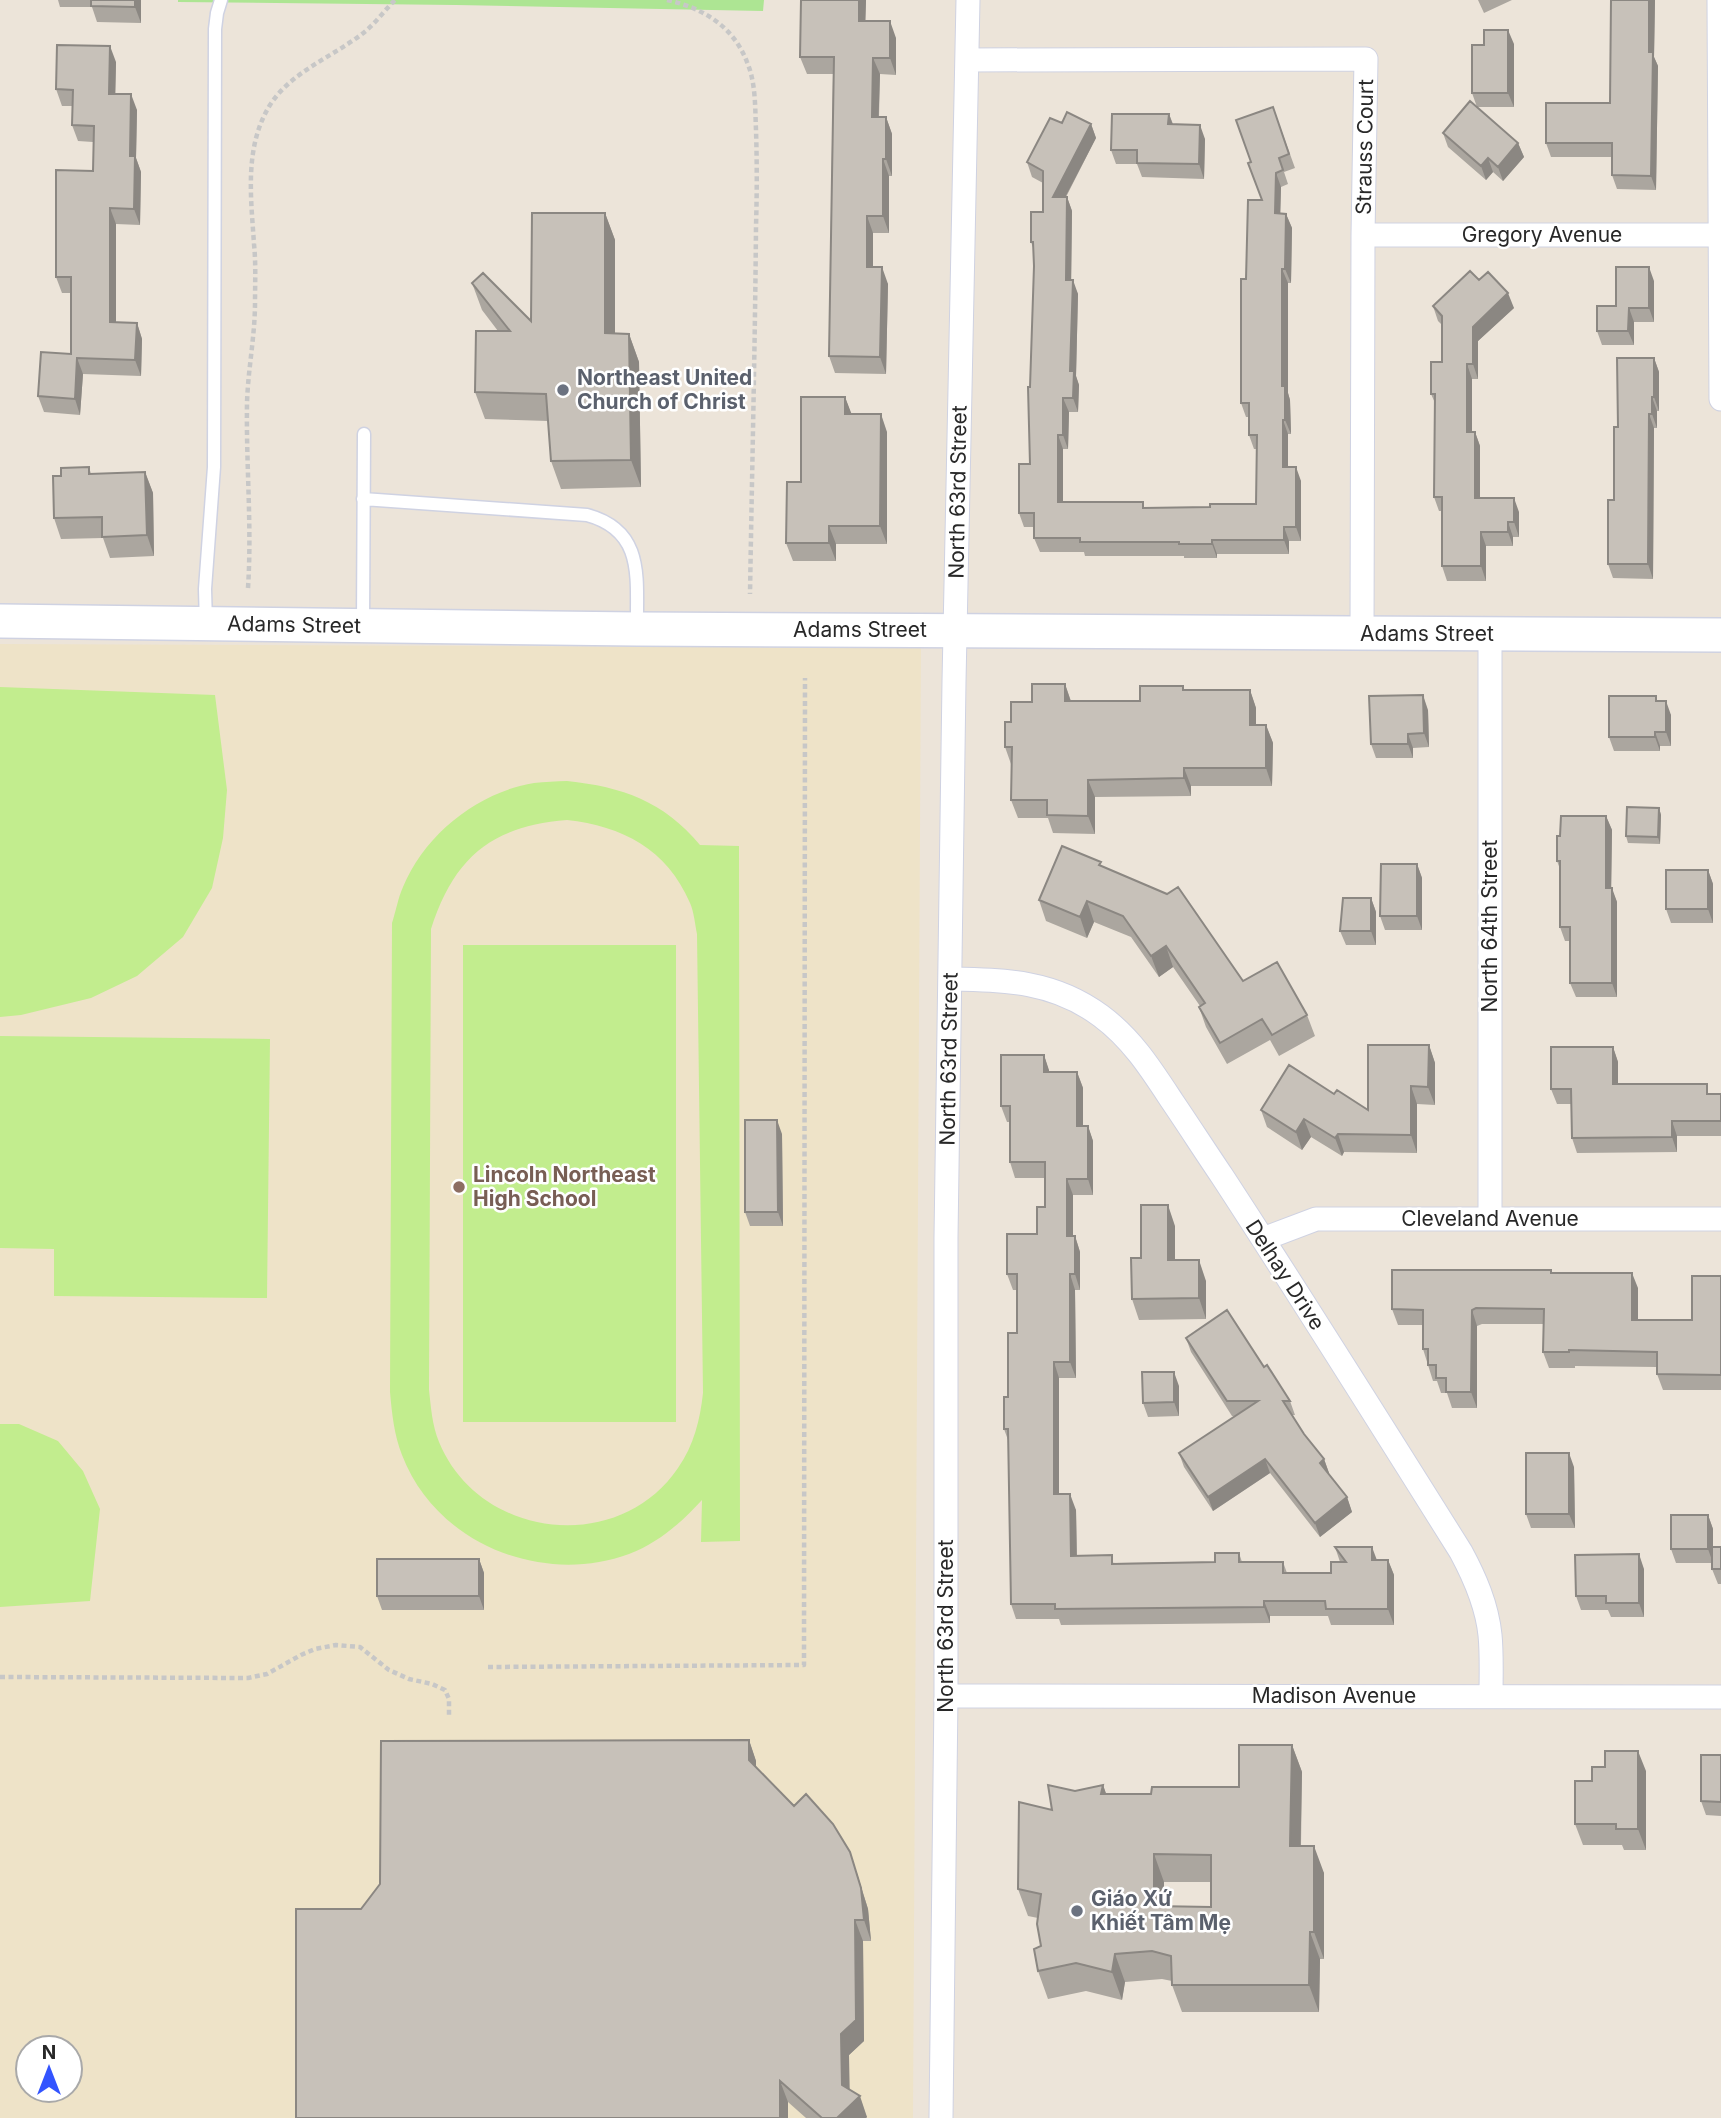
<svg xmlns="http://www.w3.org/2000/svg" width="1721" height="2118" font-family="Inter,sans-serif">
  <rect width="100%" height="100%" fill="#ece4d9"/>
  <path fill="#eee3c8" fill-rule="evenodd" d="M0 644 921 648 913 2118H0ZM28 2048H70V2090H28Z"/>
  <path fill="#ade593" d="M178 0H764L763 11 456 5 178 2Z"/>
  <path fill="#c2ed8e" fill-rule="evenodd" d="M0 687 215 695 227 790 223 838 212 888 183 937 137 976 91 998 21 1015 0 1017Z
    M567 781C623 787 663 801 700 845L739 846 740 1541 701 1542 702 1500C681 1523 658 1543 629 1554 542 1586 436 1544 402 1455 394 1434 392 1414 390 1392L392 923C396 911 398 898 403 887 425 834 478 792 534 783 545 782 556 781 567 781ZM567 820C622 826 667 849 690 903 694 912 695 924 697 934L703 1393C700 1420 694 1445 678 1468 618 1556 479 1539 439 1442 432 1425 431 1407 429 1390L431 929C454 857 492 826 567 820Z
    M463 945H676V1422H463Z
    M0 1036 270 1039 267 1298 54 1296V1249L0 1248Z
    M0 1424H19L58 1441 83 1471 100 1509 90 1601 0 1607Z"/>
  <g fill="none" stroke-linecap="round" stroke-linejoin="round">
    <defs>
      <path id="service" d="M363 499 587 515C646 531 636 580 637 629
        M206 624 205 589 214 467 215 29 217 13 221 0
        M363 626 364 434"/>
      <path id="minor" d="M1719 0 1721 399
        M967 60 1366 59 1363 235 1362 634
        M1363 235H1720
        M1490 634V1218
        M950 979C1006 980 1054 981 1101 1016 1132 1039 1151 1069 1172 1101 1189 1126 1205 1151 1222 1176 1303 1300 1382 1426 1461 1552 1475 1578 1487 1605 1490 1635 1492 1655 1491 1676 1491 1696
        M1263 1239 1316 1219H1721
        M946 1696 1721 1697
        M941 2118 946 1696V1238L954 682 968 0"/>
      <path id="secondary" d="M0 621 637 629 1721 635"/>
    </defs>
    <use href="#service" stroke="#cfd2e2" stroke-width="15"/>
    <use href="#minor" stroke="#cfd2e2" stroke-width="25"/>
    <use href="#secondary" stroke="#cfd2e2" stroke-width="36"/>
    <path stroke="#c7c7c7" stroke-width="4.5" stroke-dasharray="5 3.5" stroke-linecap="butt" d="M667 0C703 8 733 26 747 62 756 83 755 108 756 130 757 162 757 194 756 226 755 349 752 471 750 594
      M248 588C252 526 246 465 247 403 248 369 255 336 255 303 255 283 256 264 254 244 251 197 244 147 270 105 291 72 332 57 362 34 374 25 384 11 395 0
      M488 1667 804 1665 805 678
      M0 1677 248 1678 267 1674 301 1655 315 1649 336 1645 360 1647 389 1670 409 1679 432 1684 445 1690 449 1699V1716"/>
    <use href="#service" stroke="#fff" stroke-width="12"/>
    <use href="#minor" stroke="#fff" stroke-width="23"/>
    <use href="#secondary" stroke="#fff" stroke-width="33"/>
  </g>
  <path fill="#aba69f" fill-rule="evenodd" d="M58 0H141V23L97 22 92 7H60Z
    M801 0H866L865 21 896 38V75L880 74 879 117H886L892 134V176H889V233H873V267L888 284 886 374 835 373 829 356 833 74H807L800 57Z
    M1478 0H1512L1484 13Z
    M1655 0 1654 57 1658 66 1656 190 1617 189 1612 175V157H1551L1546 143 1610 103Z
    M1514 44V107H1477L1472 93Z
    M116 62 115 94 137 110 136 158 141 172 140 225 116 224V323H137L142 339 141 376 83 374 80 415 44 412 38 396 71 354V293H62L56 277 93 171V142L78 141 72 125V106H62L56 89Z
    M1273 107 1295 168 1284 172 1288 184 1281 187 1280 213 1286 214 1292 228 1291 283H1288V393L1290 400 1291 434H1288V467L1301 481V541H1289V554H1217V558H1184V556H1085L1084 552H1040L1034 538V527H1024L1019 513 1030 464V387L1034 266V250L1031 242 1043 212V183L1032 177 1027 162 1062 123 1091 124 1096 138 1066 197H1067L1072 211 1071 280 1078 294 1076 376 1079 385 1078 412H1069L1068 449H1063V502L1145 508 1210 507 1256 504 1257 449H1254L1249 435V417H1246L1241 403 1246 279 1262 200 1251 162Z
    M1169 114 1173 124 1205 139 1204 179 1142 177 1137 164H1116L1111 150Z
    M1443 133 1518 143 1524 157 1503 181 1493 172 1486 180 1448 147Z
    M605 213 615 240V333L629 334 639 362 641 487 561 489 551 461 548 421 485 419 475 392 498 331 482 310 472 283 531 321Z
    M1479 280 1514 308 1478 341V379H1472V432H1475L1480 446V498L1519 512V537H1513V546H1486V581H1447L1442 566V511H1439L1434 497 1435 403 1431 394 1442 362V325L1438 321 1433 306Z
    M1654 281V322H1634V345H1602L1597 331 1616 306Z
    M1654 358 1659 372V411H1657V428H1654L1653 579 1613 578 1608 564 1614 500 1618 427Z
    M845 397 851 414 887 432V544H836V561H793L786 543 801 482Z
    M89 467 91 474 145 472 153 493 154 556 110 558 103 538 61 539 54 518 61 476Z
    M1065 684 1071 701H1140L1185 690H1250L1256 708V725H1266L1273 743 1272 786H1191V796L1095 797V834L1053 833 1048 818H1018L1011 800V764L1005 747 1011 722 1032 702Z
    M1658 701 1671 715V746H1660V751H1614L1609 737Z
    M1428 710 1429 747 1413 748V758H1376L1371 744Z
    M1659 808 1661 815 1660 844 1628 843 1626 836Z
    M1606 816 1612 830 1611 888 1617 902V997H1576L1570 983V941H1565L1560 927V869L1557 861 1560 836Z
    M1417 864 1422 878V930H1385L1380 916Z
    M1102 867 1243 981 1307 1015 1315 1036 1279 1056 1270 1040 1227 1064 1206 1027 1199 1007 1200 1006 1173 967 1159 977 1131 937 1094 922 1087 938 1046 921 1039 900Z
    M1708 870 1713 884V923H1671L1666 909Z
    M1371 898 1376 912V945H1346L1340 931Z
    M1429 1045 1435 1063V1105L1417 1104V1153L1344 1152 1342 1156 1311 1137 1302 1150 1267 1127 1261 1110 1334 1094 1368 1110Z
    M1613 1047 1618 1062V1084L1711 1094H1721V1136H1677V1152L1577 1153 1572 1138 1571 1104H1557L1551 1089Z
    M1044 1055 1049 1072H1077L1083 1088V1126H1088L1093 1141V1195H1073V1236H1075L1080 1252V1290H1075L1076 1378H1059V1494L1076 1510 1077 1556 1115 1563 1215 1562 1239 1553 1242 1562H1283L1287 1573H1331L1340 1562 1335 1547 1377 1560H1388L1394 1575V1625H1331L1328 1616H1270V1623L1061 1625 1059 1619H1016L1011 1604 1008 1440 1004 1429 1017 1333V1290H1013L1007 1274 1037 1234 1045 1207V1178H1015L1010 1162V1122H1007L1001 1106Z
    M782 1134 783 1226H750L745 1212Z
    M1175 1226V1260L1206 1281V1319L1139 1320 1132 1299 1141 1258Z
    M1551 1270 1552 1273 1638 1288V1320H1692L1721 1276V1390H1663L1657 1374V1367L1575 1366V1368H1549L1543 1352V1324H1482L1477 1326V1408H1452L1447 1393H1441L1437 1381H1433L1423 1349V1325H1398L1392 1309Z
    M1186 1338 1264 1367 1290 1401 1295 1415H1292L1304 1434 1324 1459 1329 1473 1328 1474 1347 1497 1352 1512 1320 1537 1270 1473 1213 1511 1184 1467 1179 1453 1236 1416H1232L1191 1352Z
    M1179 1386V1416L1148 1417 1143 1403Z
    M1574 1467 1575 1528H1531L1526 1514Z
    M1708 1515 1713 1529V1547H1721V1584H1718L1712 1569V1563H1676L1671 1549Z
    M479 1559 484 1573V1610H382L377 1596Z
    M1644 1569V1617H1611L1608 1610H1581L1576 1596Z
    M749 1740 756 1761V1768L857 1873 868 1909 871 1941H863L864 2041 849 2055V2089L867 2117 866 2118H806L788 2102 361 1909Z
    M1292 1745 1302 1772 1301 1846 1324 1873V1959H1320L1319 2012H1182L1172 1985V1981L1162 1979 1125 1982 1122 2000 1086 1991 1048 1999 1038 1971 1041 1946 1038 1918 1028 1916 1018 1889 1052 1810 1075 1791 1103 1785 1106 1794H1151L1239 1787ZM1164 1882H1211V1907H1164Z
    M1721 1755V1816L1706 1815 1701 1801Z
    M1646 1771V1850H1624L1622 1845H1583L1575 1824 1592 1781Z"/>
  <path fill="#8b8782" d="M135 0H141V23L135 7Z
    M859 0H866L865 38 859 21Z
    M1649 0H1655L1654 57 1658 66 1656 190 1651 176Z
    M890 21 896 38V75L890 58Z
    M1508 30 1514 44V107L1508 93Z
    M110 46 116 62 115 110 109 94Z
    M873 58 880 74 878 134 872 117Z
    M131 94 137 110 136 158 141 172 140 225 134 209 130 156Z
    M1169 114 1174 128 1168 124Z
    M886 117 892 134V176L886 159Z
    M1091 124 1096 138 1058 211 1053 197Z
    M1200 125 1205 139 1204 179 1199 164Z
    M1518 143 1524 157 1503 181 1498 167Z
    M1488 158 1493 172 1486 180 1481 166Z
    M883 159 889 176V233L883 216Z
    M1276 173 1281 187 1280 227 1275 213Z
    M1067 197 1072 211 1071 294 1066 280Z
    M110 208 116 224V339L110 322Z
    M605 213 615 240V360L605 333Z
    M1286 214 1292 228 1291 283 1285 269Z
    M867 216 873 233V284L867 267Z
    M882 267 888 284 886 374 880 357Z
    M1649 267 1654 281V322L1649 308Z
    M1282 269 1288 283V393L1290 400 1291 434 1285 420 1282 386Z
    M1073 280 1078 294 1076 376 1079 385 1078 412 1073 398 1070 371Z
    M1508 293 1514 308 1478 341V379L1473 364V327Z
    M1629 308 1634 322V345L1628 331Z
    M137 323 142 339 141 376 135 360Z
    M629 334 639 362 641 487 631 460Z
    M77 358 83 374 80 415 75 399Z
    M1654 358 1659 372V411L1654 397Z
    M1467 364 1472 379V446L1467 432Z
    M845 397 852 415 845 414Z
    M1652 397 1657 411V428L1652 414Z
    M1063 398 1069 412 1068 449 1063 435Z
    M881 414 887 432V544L880 526Z
    M1649 414 1654 428 1653 579 1648 564Z
    M1283 420 1288 434V481L1283 467Z
    M1475 432 1480 446V512L1475 498Z
    M1058 435 1063 449V516L1058 502Z
    M1296 467 1301 481V541L1296 527Z
    M145 472 153 493 154 556 147 535Z
    M1514 498 1519 512V537L1514 522Z
    M1508 522 1513 537V546L1508 532Z
    M829 526 836 544V561L829 543Z
    M1284 527 1289 541V554L1284 540Z
    M1481 532 1486 546V581L1481 566Z
    M1212 540 1217 554V558L1212 544Z
    M1065 684 1071 702 1065 701Z
    M1250 690 1256 708V743L1250 725Z
    M1423 695 1428 710 1429 747 1424 733Z
    M1666 701 1671 715V746L1666 732Z
    M1266 725 1273 743 1272 786 1266 768Z
    M1655 732 1660 746V751L1655 737Z
    M1408 734 1413 748V758L1408 744Z
    M1184 768 1191 786V796L1184 778Z
    M1088 780 1095 797V834L1088 816Z
    M1659 808 1661 815 1660 844 1658 837Z
    M1606 816 1612 830 1611 902 1606 888Z
    M1417 864 1422 878V930L1417 916Z
    M1708 870 1713 884V923L1708 909Z
    M1612 888 1617 902V997L1612 983Z
    M1371 898 1376 912V945L1371 931Z
    M1087 901 1094 922 1087 938 1080 917Z
    M1166 946 1173 967 1159 977 1151 956Z
    M1429 1045 1435 1063V1105L1428 1087Z
    M1613 1047 1618 1062V1099L1613 1084Z
    M1044 1055 1049 1070V1088L1044 1072Z
    M1077 1072 1083 1088V1141L1077 1126Z
    M1411 1086 1417 1104V1153L1411 1135Z
    M1304 1119 1311 1137 1302 1150 1296 1132Z
    M777 1120 782 1134 783 1226 778 1212Z
    M1672 1121 1677 1136V1152L1672 1137Z
    M1088 1126 1093 1141V1195L1088 1179Z
    M1338 1134 1344 1152 1342 1156 1335 1138Z
    M1067 1179 1073 1195V1252L1067 1236Z
    M1168 1205 1175 1226V1281L1168 1260Z
    M1075 1236 1080 1252V1290L1075 1274Z
    M1199 1260 1206 1281V1319L1199 1298Z
    M1632 1273 1638 1288V1335L1632 1320Z
    M1070 1274 1075 1290 1076 1378 1070 1362Z
    M1472 1310 1477 1326V1408L1471 1392Z
    M1054 1362 1059 1378V1510L1054 1494Z
    M1174 1372 1179 1386V1416L1174 1402Z
    M1569 1453 1574 1467 1575 1528 1569 1514Z
    M1265 1459 1270 1473 1213 1511 1208 1497Z
    M1324 1459 1329 1473 1325 1477 1320 1463Z
    M1070 1494 1076 1510 1077 1571 1071 1556Z
    M1347 1497 1352 1512 1320 1537 1315 1523Z
    M1708 1515 1713 1529V1563L1708 1549Z
    M1372 1547 1378 1563 1372 1560Z
    M1639 1554 1644 1569V1617L1639 1603Z
    M479 1559 484 1573V1610L479 1596Z
    M1388 1560 1394 1575V1625L1388 1609Z
    M1264 1601 1270 1616V1623L1264 1607Z
    M749 1740 756 1761V1781L749 1760Z
    M1292 1745 1302 1772 1300 1873 1290 1846Z
    M1638 1751 1646 1771V1850L1638 1829Z
    M1103 1785 1113 1813 1101 1794Z
    M1314 1846 1324 1873V1959L1314 1932Z
    M850 1852 868 1909 871 1941 864 1920Z
    M1154 1854 1164 1882V1934L1154 1906Z
    M855 1920 863 1941 864 2041 849 2055 850 2105 860 2096 867 2117 866 2118H837L842 2085 841 2034Z
    M1310 1932 1320 1959 1319 2012 1309 1985Z
    M1115 1954 1125 1982 1122 2000 1112 1972Z
    M780 2081 788 2102V2118H780Z"/>
  <path fill="#c7c1b9" stroke="#8b8782" stroke-width="2" fill-rule="evenodd" d="M91 0H135V7L91 6Z
    M801 0H859V21H890V58H873L872 117H886V159H883V216H867V267H882L880 357 829 356 834 57H800Z
    M1611 0H1649V52H1653L1651 176 1612 175V143H1546V103H1610Z
    M1484 30H1508V93H1472V45H1484Z
    M57 45 110 46 109 94H131L130 156H135L134 209 110 208V322L137 323 135 360 77 358 75 399 38 396 41 352 71 354V277H56V170L93 171 94 126 72 125 73 90 56 89Z
    M1470 101 1518 143 1498 167 1488 158 1481 166 1443 133Z
    M1273 107 1289 154 1279 158 1283 170 1276 173 1275 213 1286 214 1285 269H1282V386H1285V420H1283V467H1296V527H1284V540H1212V544H1179V542H1080V538H1034V513H1019V464H1030L1028 387H1030L1034 266 1033 242H1031V212H1043V171L1027 162 1050 118 1062 123 1067 112 1091 124 1053 197H1067L1066 280H1073L1070 371H1074L1073 398H1063V435H1058V502H1143V508L1210 507V504H1256L1257 435H1249V403H1241V279H1246L1248 200H1262L1248 163 1251 162 1236 120Z
    M1112 114H1169L1168 124 1200 125 1199 164 1137 163V150H1111Z
    M532 213H605V333L629 334 631 460 551 461 546 394 475 392 476 331H510L472 283 483 273 531 321Z
    M1616 267H1649V308H1629L1628 331H1597V306H1616Z
    M1470 271 1479 280 1488 272 1508 293 1473 327V364H1467V432H1475V498H1514V522H1508V532H1481V566H1442V497H1434L1435 394H1431V362H1442V316L1433 306Z
    M1617 358H1654V397H1652V414H1649L1648 564H1608V500H1614V427H1618Z
    M801 397H845V414H881L880 526H829V543H786L787 482H801Z
    M89 467V474L145 472 147 535 102 537V517L54 518 53 476H61V468Z
    M1032 684H1065V701H1140V686H1183V690H1250V725H1266V768H1184V778L1088 780V816L1047 815V800H1011L1012 747H1005V722H1011V702H1032Z
    M1423 695 1424 733 1408 734V744H1371L1369 696Z
    M1609 696H1656V701H1666V732H1655V737H1609Z
    M1627 807 1659 808 1658 837 1626 836Z
    M1561 816H1606V888H1612V983H1570V927H1560V861H1557V836H1560Z
    M1062 846 1101 862 1099 865 1167 894 1178 887 1243 981 1277 962 1307 1015 1272 1035 1262 1019 1220 1043 1199 1007 1205 1003 1166 946 1151 956 1123 916 1087 901 1080 917 1039 900Z
    M1381 864H1417V916H1380Z
    M1666 870H1708V909H1666Z
    M1343 898H1371V931H1340Z
    M1368 1045H1429L1428 1087 1411 1086V1135L1338 1134 1335 1138 1304 1119 1296 1132 1261 1110 1289 1065 1334 1094 1337 1090 1368 1110Z
    M1551 1047H1613V1084H1707V1094H1721V1121H1672V1137L1572 1138 1571 1089H1551Z
    M1001 1055H1044V1072H1077V1126H1088V1179H1067V1236H1075V1274H1070V1362H1054V1494H1070L1071 1556 1112 1555V1564L1215 1562V1553H1239V1562H1283V1573H1331V1562H1346L1335 1547H1372V1560H1388V1609H1326L1325 1601H1264V1607L1055 1609V1604H1011L1008 1429H1004V1397H1008V1333H1017V1274H1007V1234H1037V1207H1045V1162H1010V1106H1001Z
    M745 1120H777L778 1212H745Z
    M1141 1205H1168V1260H1199V1298L1132 1299 1131 1258H1141Z
    M1392 1270H1551V1273H1632V1320H1692V1276H1721V1375L1657 1374V1352L1569 1350V1352H1543L1544 1309 1476 1308 1472 1310 1471 1392H1446V1378H1436V1365H1428V1349H1423V1310L1392 1309Z
    M1227 1310 1264 1367 1267 1365 1290 1401H1283L1304 1434 1324 1459 1320 1463 1347 1497 1315 1523 1265 1459 1208 1497 1179 1453 1258 1401H1227L1186 1338Z
    M1142 1372H1174V1402L1143 1403Z
    M1526 1453H1569V1514H1526Z
    M1671 1515H1708V1549H1671Z
    M1712 1547H1721V1569H1712Z
    M1639 1554V1603H1606V1596H1576L1575 1555Z
    M377 1559H479V1596H377Z
    M749 1740V1760L794 1806 806 1794 833 1824 850 1852 861 1888 864 1920H855L856 2020 841 2034 842 2085 860 2096 837 2118H822L780 2081V2118H296V1909H361L380 1884 381 1741Z
    M1239 1745H1292L1290 1846H1314V1932H1310L1309 1985H1172L1171 1956 1152 1951 1115 1954 1112 1972 1076 1963 1038 1971 1034 1949 1041 1946 1037 1924 1041 1894 1018 1889 1019 1802 1052 1810 1048 1785 1075 1791 1103 1785 1101 1794H1151L1152 1787H1239ZM1154 1854 1211 1855V1907L1154 1906Z
    M1605 1751H1638V1829H1616V1824H1575V1781H1592V1767H1605Z
    M1701 1755H1721V1802L1701 1801Z"/>
  <g fill="#6b7280" stroke="#fff" stroke-width="2.5">
    <circle cx="563" cy="390" r="7"/>
    <circle cx="1077" cy="1911" r="7"/>
  </g>
  <circle fill="#8d6e63" stroke="#fff" stroke-width="2.5" cx="459" cy="1187" r="7"/>
  <g text-anchor="middle" stroke-width="5" stroke-linejoin="round" paint-order="stroke">
    <g font-size="21" fill="#282828" stroke="#fff">
      <text transform="translate(1365 147) rotate(-89)" y="7">Strauss Court</text>
      <text x="1542" y="242">Gregory Avenue</text>
      <text transform="translate(958 492) rotate(-89)" y="7">North 63rd Street</text>
      <text transform="translate(294 625) rotate(1)" y="7">Adams Street</text>
      <text x="860" y="637">Adams Street</text>
      <text x="1427" y="641">Adams Street</text>
      <text transform="translate(1490 926) rotate(-90)" y="7">North 64th Street</text>
      <text transform="translate(949 1059) rotate(-89)" y="7">North 63rd Street</text>
      <text x="1490" y="1226">Cleveland Avenue</text>
      <text transform="translate(1285 1275) rotate(57)" y="7">Delhay Drive</text>
      <text transform="translate(946 1626) rotate(-90)" y="7">North 63rd Street</text>
      <text x="1334" y="1703">Madison Avenue</text>
    </g>
    <g font-size="21" font-weight="bold" fill="#5b616d" stroke="#fff" text-anchor="start">
      <text x="577" y="385">Northeast United<tspan x="577" dy="24">Church of Christ</tspan></text>
      <text x="1091" y="1906">Giáo Xứ<tspan x="1091" dy="24">Khiết Tâm Mẹ</tspan></text>
    </g>
    <g font-size="21" font-weight="bold" fill="#785e54" stroke="#fff" text-anchor="start">
      <text x="473" y="1182">Lincoln Northeast<tspan x="473" dy="24">High School</tspan></text>
    </g>
  </g>
  <g transform="translate(49 2069)"><circle r="33" fill="#ffffff" stroke="#a9a9a9" stroke-width="2"/>
  <path d="M0-5L12 26L0 18L-12 26Z" fill="#3354ff"/>
  <text y="-10" font-size="19" font-weight="bold" text-anchor="middle" fill="#282828">N</text>
  </g>
</svg>
